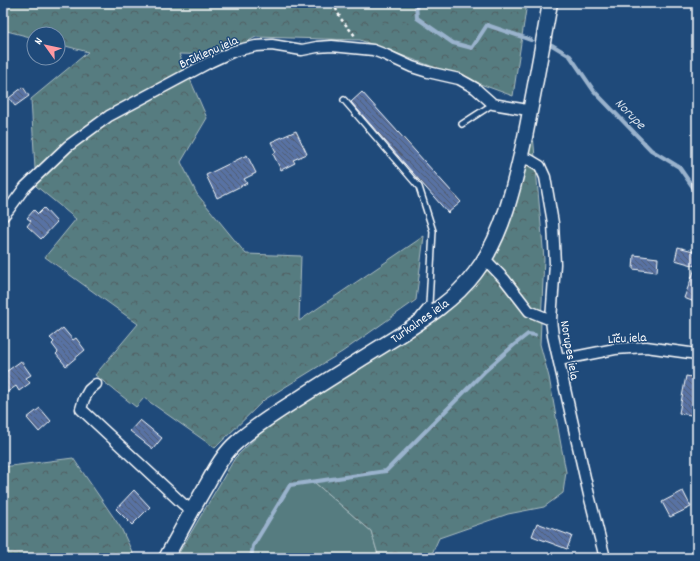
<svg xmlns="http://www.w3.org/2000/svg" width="700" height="561" font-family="Dekko,sans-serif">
  <defs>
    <pattern id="forest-crowns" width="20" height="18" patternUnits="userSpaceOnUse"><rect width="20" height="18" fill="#577b80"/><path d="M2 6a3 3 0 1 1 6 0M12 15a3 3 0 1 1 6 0" fill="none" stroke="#516163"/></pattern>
    <pattern id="building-back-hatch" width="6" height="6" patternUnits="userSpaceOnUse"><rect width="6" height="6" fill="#5872a3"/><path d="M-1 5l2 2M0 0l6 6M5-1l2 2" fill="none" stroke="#515d73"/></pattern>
  </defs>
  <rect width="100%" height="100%" fill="#1f4a7a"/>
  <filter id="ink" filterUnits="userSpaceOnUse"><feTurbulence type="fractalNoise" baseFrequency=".025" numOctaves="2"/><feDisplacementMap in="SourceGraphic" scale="8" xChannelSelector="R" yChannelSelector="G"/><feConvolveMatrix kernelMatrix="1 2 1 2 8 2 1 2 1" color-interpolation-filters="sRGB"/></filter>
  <g filter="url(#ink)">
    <path fill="#577b80" stroke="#abbdc0" d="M314 482 371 531 379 558H251L253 546 290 485Z"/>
    <path fill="url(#forest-crowns)" stroke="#abbdc0" d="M3 3H527L513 96 360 40 256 37 222 55 179 54 207 118 181 162 197 194 246 254 301 256 299 321 424 236 416 300 342 352 264 400 215 448 144 398 136 407 95 375 138 324 45 257 76 219 36 186 31 99 88 52 58 44V34H34V38L3 30Z
      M532 123 544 259 540 344 549 377 561 445 566 472 563 493 544 507 508 514 439 538 430 558H379L371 531 314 482 290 485 253 546 251 558H176L235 458 278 416 468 288 510 218Z
      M73 458 121 528 135 558H3V467Z"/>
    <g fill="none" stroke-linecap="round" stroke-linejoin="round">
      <path stroke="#9ab3cd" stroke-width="4" d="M416 3 417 18 453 43 472 48 487 25 531 40
        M552 45 570 56 594 91 651 150 679 167 697 193
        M251 558 253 546 290 485 386 471 484 372 514 345 528 334 535 335"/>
    </g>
    <path fill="url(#building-back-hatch)" stroke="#fff" d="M23 87 29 96 15 106 9 98Z
      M362 92 461 202 448 213 405 164 351 102Z
      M296 131 307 154 293 160 295 163 281 170 273 154 276 152 271 142Z
      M247 155 256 173 244 179 247 183 217 198 206 175Z
      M44 208 57 222 41 239 27 226 31 221 27 218 34 210 38 214Z
      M678 247 697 252V303L684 298 696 266 675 260Z
      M634 255 658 258 657 272 633 269Z
      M63 328 73 340 76 338 85 350 66 366 56 354 58 352 52 344 54 342 50 338Z
      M21 361 31 375 26 378 30 383 19 391 16 386 3 395V374Z
      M686 376 697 378V416L679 413Z
      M40 408 51 421 39 432 27 418Z
      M140 420 162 438 153 449 130 431Z
      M134 490 150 507 132 525 116 509Z
      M683 491 691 507 670 517 662 502Z
      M537 523 572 536 567 549 532 536Z"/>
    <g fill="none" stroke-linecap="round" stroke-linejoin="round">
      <defs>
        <path id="service" d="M344 100 419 187 433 231 429 304 420 315
          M462 124 493 104"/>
        <path id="minor" d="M520 158 530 160 540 166 545 177 553 223 555 264 551 320 553 336 589 495 605 558
          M3 216 9 209 25 187 68 146 109 116 210 62 234 51 256 46 272 45 302 50 317 47 332 46 373 50 386 55 412 67 428 72 459 79 475 88 493 104 522 109 530 111
          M485 259 505 280 529 311 551 320
          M559 360 615 349 646 347 697 354
          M96 384 89 390 84 399 81 409 183 504 192 510"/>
        <path id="secondary" d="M166 558C179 534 192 510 206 486 215 470 223 454 237 442 257 424 281 410 304 395 334 376 364 357 395 338 422 321 456 299 475 273 504 235 515 182 525 137 534 92 542 48 550 3"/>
      </defs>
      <use href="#service" stroke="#fff" stroke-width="8"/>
      <use href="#minor" stroke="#fff" stroke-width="13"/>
      <use href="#secondary" stroke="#fff" stroke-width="17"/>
      <path stroke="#fff" stroke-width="2.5" stroke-dasharray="3 3" stroke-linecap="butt" d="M333 3 341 19 356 37"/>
      <use href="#service" stroke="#1f4a7a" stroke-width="5"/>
      <use href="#minor" stroke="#1f4a7a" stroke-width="10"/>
      <use href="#secondary" stroke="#1f4a7a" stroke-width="14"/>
    </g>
  </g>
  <g text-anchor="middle" stroke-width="3" stroke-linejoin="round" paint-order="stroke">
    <g font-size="13" fill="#fff" stroke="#1f4a7a">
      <text transform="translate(208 51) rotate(-24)" y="5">Brūkleņu iela</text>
      <text transform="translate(419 320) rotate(-35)" y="5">Turkalnes iela</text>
      <text transform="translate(627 337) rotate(-3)" y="5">Līču iela</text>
      <text transform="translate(571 350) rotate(80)" y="5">Norupes iela</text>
    </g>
    <g font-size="14" font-style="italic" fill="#d5dfea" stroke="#1f4a7a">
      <text transform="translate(631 113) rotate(46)" y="5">Norupe</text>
    </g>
  </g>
  <rect width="700" height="561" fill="none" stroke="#1f4a7a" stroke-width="16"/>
  <rect x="8" y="8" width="684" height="545" fill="none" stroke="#fff" stroke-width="1.5" filter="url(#ink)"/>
  <g transform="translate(46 46) rotate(303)"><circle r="19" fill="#1f4a7a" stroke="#7992af"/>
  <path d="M0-3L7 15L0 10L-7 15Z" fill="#ff9aa2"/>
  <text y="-6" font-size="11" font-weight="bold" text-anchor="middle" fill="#ffffff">N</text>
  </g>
</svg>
